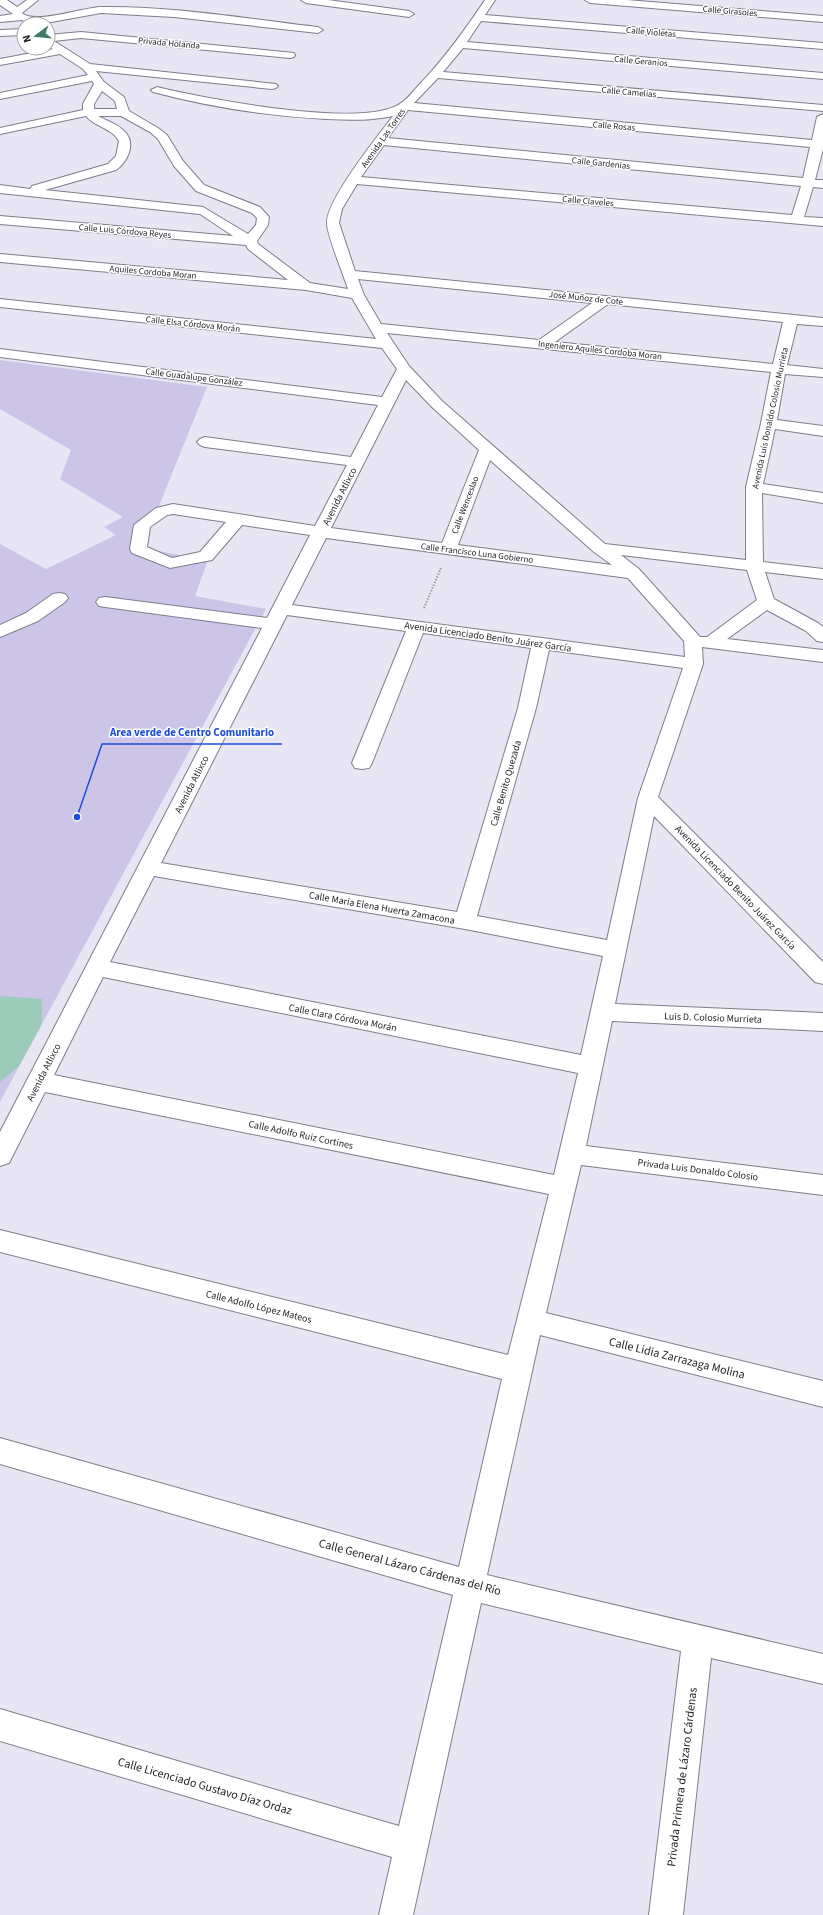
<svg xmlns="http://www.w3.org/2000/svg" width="823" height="1915" font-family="'Source Sans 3',sans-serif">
  <rect width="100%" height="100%" fill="#e8e6f4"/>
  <path fill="#ccc5e8" d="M0 360 207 387 142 548 208 560 195 596 266 609 0 1102V544L46 569 116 535 104 527 123 517 60 479 71 450 0 409Z"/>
  <path fill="#9dcbba" d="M0 996 42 999V1024L19 1066 0 1082Z"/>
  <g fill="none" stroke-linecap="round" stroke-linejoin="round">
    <defs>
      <path id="minor" d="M0 0H7L17 7 27 0H38L22 13C35 25 84 7 102 7 173 6 248 19 318 27L323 30 318 33 174 17 101 13 40 24H29L22 20 0 22V16L13 14 0 5Z
        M301 0H328L409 11 414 14 409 17 306 3Z
        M485 0H495L485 15 823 43V49L481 21 467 42 823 73V79L463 48 443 72 823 105V111L438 78 414 103 812 140 817 117 823 114V149L815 180H823V188L813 187 804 217 823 218V226L357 184 342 209 339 223 355 271 823 318V326L797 324 787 365 823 369V377L785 374 777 420 823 426V436L775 429 763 484 823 493V503L762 493 763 562 823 569V579L765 572 774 599 818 623 823 627V642L817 641 806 631 767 610 727 639 823 650V662L702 647 703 664 658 797 823 962V984L815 982 654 816 615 1004 823 1013V1031L612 1021 586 1146 823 1175V1195L581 1165 546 1313 823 1381V1407L540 1335 487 1575 823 1654V1684L711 1658 683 1915H649L681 1651 481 1603 413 1915H379L392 1857 0 1741V1709L399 1826 453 1595 0 1464V1438L459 1567 502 1379 0 1252V1230L508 1355 549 1194 45 1092 9 1163 0 1166V1132L262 628 105 607 99 606 96 602 99 598 105 597 267 618 310 535 242 525 212 560 170 568 132 553 130 549 134 525 156 508 173 504 315 526 347 465 205 447 200 445 197 442 200 439 205 437 351 457 378 405 0 357V349L382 397 397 369 382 348 0 307V299L376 339 352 298 306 290 0 262V254L288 280 248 249 246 245 0 224V216L233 236 200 214 0 193V185L30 189 32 186 108 164 116 156 119 141C112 128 95 127 86 116L0 134V128L83 110V104L94 84 92 81 0 99V93L88 75 83 69 60 54 0 65V59L53 49 48 46V35L81 32 294 53 295 55 294 57 290 58 81 38 54 41 90 64 276 84 278 86 276 88 272 89 96 71 104 82 124 97 129 111 158 128 167 135 183 161 204 185 260 207 269 217 268 225 257 241 258 244 310 283 348 289C344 276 326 233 327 222 328 198 377 137 393 116 370 121 348 120 326 119 268 116 209 107 153 92L151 90 157 87C202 98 366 130 401 103 408 99 413 91 418 86 444 59 465 30 485 0ZM102 91 115 101 117 109H94V104ZM408 110 810 147 803 178 388 138ZM98 116H121L150 132 158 139 174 166 196 191 252 213 257 218 256 225 248 234 203 207 45 190 116 170C128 161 136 144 125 132 118 124 107 121 98 116ZM384 145 801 186 792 215 361 177ZM358 279 592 303 539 340 381 324 364 295ZM608 304 783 322 773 364 555 342ZM387 333 771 372 761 423 746 487V560L605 544 442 401 409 366ZM406 380 432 407 479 450 442 543 331 528ZM490 460 594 552 612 565 458 545ZM173 514 226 522 200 552 172 558 147 547 150 527 167 515ZM326 538 628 578 684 641 685 657 292 605ZM621 555 747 570 757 600 707 637H700L639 569ZM287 615 406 631 352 763 355 768 362 769 369 768 372 763 423 633 531 648 518 708 457 912 161 863ZM549 650 683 668 638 798 607 940 477 916 536 708ZM154 876 465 929 603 956 581 1055 110 962ZM103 977 578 1073 554 1175 54 1075Z
        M585 0H627L823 16V22L590 3Z
        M24 29V35L0 36V30Z
        M59 593 65 594 68 598 65 602 38 621 0 637V625L26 613 53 594Z"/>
    </defs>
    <use href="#minor" stroke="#7f7d8a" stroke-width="2"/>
    <path stroke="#9998a3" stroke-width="2" stroke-dasharray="1.5 1.5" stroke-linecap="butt" d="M424 608 441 568"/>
    <use href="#minor" fill="#fff" fill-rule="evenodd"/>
  </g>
  <g text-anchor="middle" stroke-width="3" stroke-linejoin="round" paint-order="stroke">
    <g font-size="9" fill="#201f25" stroke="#fff">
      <text transform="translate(730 11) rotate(5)" y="3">Calle Girasoles</text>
      <text transform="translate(651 32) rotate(5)" y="3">Calle Violetas</text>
      <text transform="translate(169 43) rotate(5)" y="3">Privada Holanda</text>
      <text transform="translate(641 61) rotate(5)" y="3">Calle Geranios</text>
      <text transform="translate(629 92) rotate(5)" y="3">Calle Camelias</text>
      <text transform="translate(614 126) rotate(5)" y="3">Calle Rosas</text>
      <text transform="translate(383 138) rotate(-55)" y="3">Avenida Las Torres</text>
      <text transform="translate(601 163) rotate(6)" y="3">Calle Gardenias</text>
      <text transform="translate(588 201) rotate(5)" y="3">Calle Claveles</text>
      <text transform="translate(125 231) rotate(5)" y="3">Calle Luis Córdova Reyes</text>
      <text transform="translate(153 272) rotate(5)" y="3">Aquiles Cordoba Moran</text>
      <text transform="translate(586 298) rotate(6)" y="3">José Muñoz de Cote</text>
      <text transform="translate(193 324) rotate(6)" y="3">Calle Elsa Córdova Morán</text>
      <text transform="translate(600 350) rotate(6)" y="3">Ingeniero Aquiles Cordoba Moran</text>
      <text transform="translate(194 377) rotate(7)" y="3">Calle Guadalupe González</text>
      <text transform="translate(770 418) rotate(-78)" y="3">Avenida Luis Donaldo Colosio Murrieta</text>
      <text transform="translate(465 505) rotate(-69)" y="3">Calle Wenceslao</text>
      <text transform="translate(477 553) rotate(7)" y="3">Calle Francisco Luna Gobierno</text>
    </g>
    <g font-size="10" fill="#201f25" stroke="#fff">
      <text transform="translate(339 496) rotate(-63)" y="4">Avenida Atlixco</text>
      <text transform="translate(488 636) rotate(8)" y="4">Avenida Licenciado Benito Juárez García</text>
      <text transform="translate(505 783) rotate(-74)" y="4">Calle Benito Quezada</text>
      <text transform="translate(191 784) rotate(-63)" y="4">Avenida Atlixco</text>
      <text transform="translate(736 887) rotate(46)" y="4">Avenida Licenciado Benito Juárez García</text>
      <text transform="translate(382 907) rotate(10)" y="4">Calle María Elena Huerta Zamacona</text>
      <text transform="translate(343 1017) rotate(11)" y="4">Calle Clara Córdova Morán</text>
      <text transform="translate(713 1017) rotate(2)" y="4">Luis D. Colosio Murrieta</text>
      <text transform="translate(43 1072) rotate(-63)" y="4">Avenida Atlixco</text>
      <text transform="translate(301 1134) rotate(12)" y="4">Calle Adolfo Ruiz Cortines</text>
      <text transform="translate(698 1169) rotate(7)" y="4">Privada Luis Donaldo Colosio</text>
      <text transform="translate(259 1306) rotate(14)" y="4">Calle Adolfo López Mateos</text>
    </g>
    <g font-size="12" fill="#201f25" stroke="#fff">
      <text transform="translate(677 1358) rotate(14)" y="4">Calle Lidia Zarrazaga Molina</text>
      <text transform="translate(410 1567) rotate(15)" y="4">Calle General Lázaro Cárdenas del Río</text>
      <text transform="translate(682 1777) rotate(-83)" y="4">Privada Primera de Lázaro Cárdenas</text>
      <text transform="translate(205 1786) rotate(16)" y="4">Calle Licenciado Gustavo Díaz Ordaz</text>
    </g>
  </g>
  <path fill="none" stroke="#1d4ed8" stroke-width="1.5" d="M77 817L102 744H282"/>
  <circle fill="#1d4ed8" stroke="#fff" stroke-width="1.5" cx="77" cy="817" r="4"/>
  <g font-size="11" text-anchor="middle" font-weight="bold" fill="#1d4ed8" stroke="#fff" stroke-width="3" stroke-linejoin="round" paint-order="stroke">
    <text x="192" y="736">Area verde de Centro Comunitario</text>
  </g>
  <g transform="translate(36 36) rotate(254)"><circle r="19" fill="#ffffff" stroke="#a6a5a8"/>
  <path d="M0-3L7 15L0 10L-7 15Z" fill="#3f7d69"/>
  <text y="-6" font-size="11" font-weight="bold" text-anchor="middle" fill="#201f25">N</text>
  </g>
</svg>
